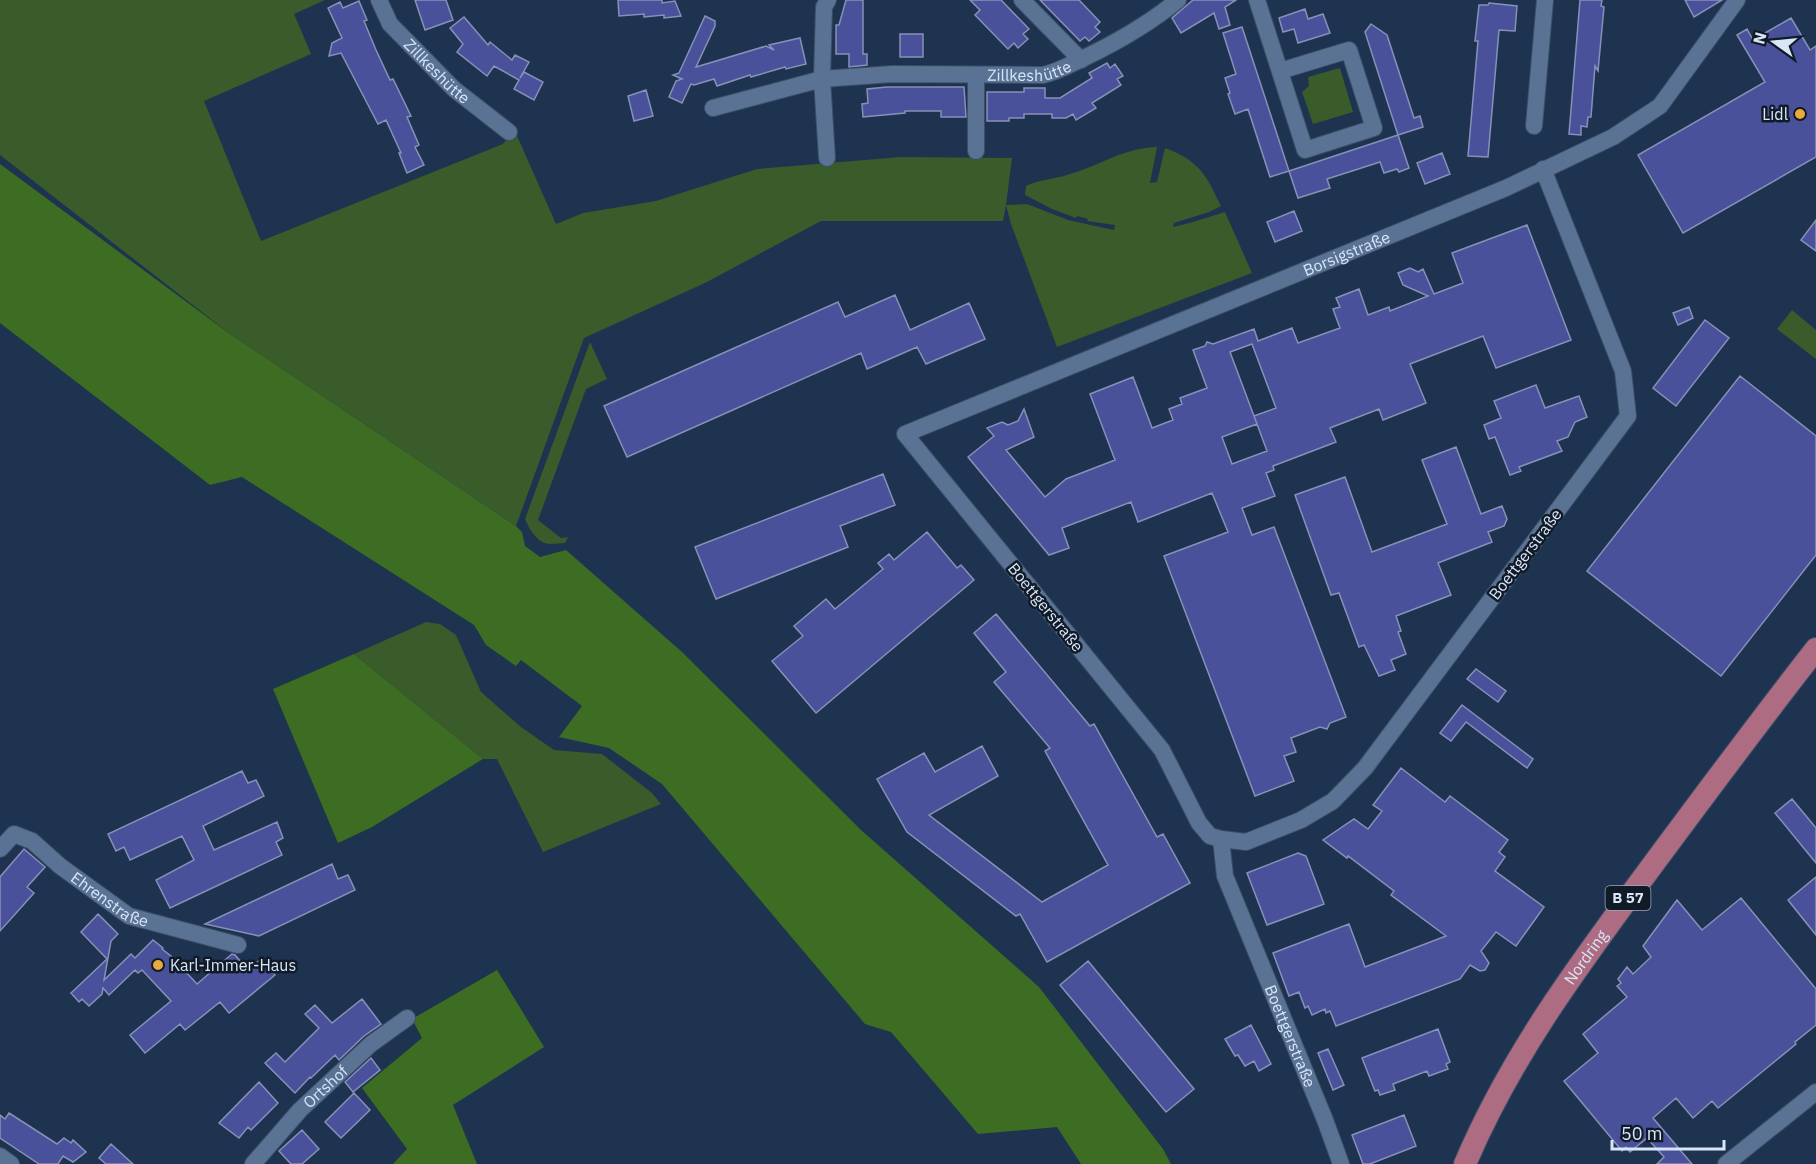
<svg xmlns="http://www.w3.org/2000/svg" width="1816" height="1164" font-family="'IBM Plex Sans',sans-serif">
  <rect width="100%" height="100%" fill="#1d3350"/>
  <path fill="#3a5b2a" d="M0 0H325L294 14 311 54 204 101 261 241 503 144 514 129 556 224 583 213 656 201 757 169 901 157 1012 158 1006 205 1027 204 1068 220 1114 230 1115 225 1087 221 1088 219 1077 216 1076 218 1052 209 1025 195 1026 186C1038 180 1054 179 1067 175 1097 167 1125 147 1157 147L1150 183 1157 182 1165 148C1200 161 1206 175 1221 206L1209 212 1174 223 1173 227 1193 222 1225 212 1252 273 1057 347 1011 224 1006 205 1003 221H821L705 283 584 338 516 526 230 334 0 155Z
    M1340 68 1353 112 1313 124 1302 92 1309 86 1308 77Z
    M1792 310 1816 330V359L1777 329Z
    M590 342 607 379 586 389 538 520 561 538 568 537 565 543C560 543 555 544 550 544 538 544 529 529 525 519Z
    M426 622 440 624 456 635 481 692 521 727 554 750 602 754 652 793 661 804 543 852 497 759H483L354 654Z"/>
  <path fill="#3d6d22" d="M0 164 230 334 516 526 522 532 525 546 540 557 566 550 682 652 861 830 1039 987 1163 1149 1171 1164H1081L1057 1127 978 1134 891 1032 865 1024 662 784 609 748 559 737 582 706 521 660 516 666 486 645 474 625 242 477 210 485 0 323Z
    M354 654 483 759 372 827 338 843 273 689Z
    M497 970 544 1047 453 1105 477 1164H393L407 1149 362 1088 422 1038 412 1019Z"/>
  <path fill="#49519a" stroke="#8990b8" stroke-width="1.5" fill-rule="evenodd" d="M415 0H446L453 20 425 30Z
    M618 0H662V3L675 1 681 16 664 18V15L644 17V14L619 16Z
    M846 0H863V54H867V65L849 67V54H836V25H839Z
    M970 0H1001L1029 29 1023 34 1028 39 1018 48 1014 43 1008 49 975 15 980 10Z
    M1040 0H1079L1100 22 1095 27 1100 32 1089 41 1085 37 1080 41Z
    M1193 0H1236L1225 7 1230 25 1219 29 1214 13 1181 33 1172 18Z
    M1580 0H1602L1601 6 1604 7 1598 71 1595 66 1591 117H1588L1587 127 1581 126V135L1569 134Z
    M1685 0H1722L1694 17Z
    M359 1 367 20 364 21 376 50 390 80 393 79 411 116 407 117 419 145 415 147 424 165 407 173 399 153H401L386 120 378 124 341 53 329 56 332 43 342 38 328 8 340 2 343 8Z
    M1489 3 1517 6 1515 31 1499 30 1488 157 1468 156 1478 41H1475L1479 5H1488Z
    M1305 9 1308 19 1323 14 1330 33 1298 43 1294 29 1283 32 1279 18Z
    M705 16 715 21V26L696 67 766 46 774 50 769 45 800 38 806 64 786 69 785 67 751 77 750 75 717 86 714 79 694 85 691 84 682 103 669 97 676 81 682 79 673 75 679 73Z
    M464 17 488 45 490 42 512 60 515 55 529 62 520 78 524 72 543 82 534 100 514 89 519 80 494 66 487 76 457 52 463 44 450 28Z
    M1791 18 1810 50 1816 46V157L1683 233 1638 155 1765 82 1737 35 1747 29 1753 40Z
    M1371 24 1387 35 1414 118 1420 116 1423 127 1398 135 1365 32Z
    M1242 27 1289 171 1270 177 1248 109 1235 114 1228 94 1230 93 1225 78 1236 74 1223 33Z
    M900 34H923V57H900Z
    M1107 63 1110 68 1115 64 1123 76 1117 79 1121 85 1092 103 1096 108 1076 120 1073 114 1066 118H1052V114H1024V118H1009V121H987V92H1024V88H1045V98H1060L1092 78 1089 73Z
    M887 87H964L966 117H941V111H905V113L863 117 862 104 868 103 867 89Z
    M646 90 653 116 634 121 628 96Z
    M1398 135 1409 168 1399 172 1397 169 1384 173 1380 162 1327 179 1330 188 1298 198 1289 171Z
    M1442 153 1450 174 1425 184 1417 163Z
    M1294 211 1302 231 1275 242 1267 222Z
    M1816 220V251L1801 240Z
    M1527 225 1571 340 1496 368 1483 336 1410 364 1426 403 1383 420 1379 409 1330 428 1336 442 1273 466 1274 470 1266 473 1275 496 1242 508 1252 535 1274 527 1346 717 1330 723 1327 729 1320 727 1291 738 1296 752 1284 756 1294 781 1255 796 1164 556 1228 532 1212 493 1138 522 1131 502 1062 528 1069 548 1049 555 968 457 994 436 987 428 1002 422 1008 425 1018 421 1024 409 1034 437 1006 450 1045 497 1066 479 1115 460 1090 394 1133 377 1152 428 1173 420 1169 409 1182 404 1180 398 1207 388 1193 350 1205 346 1207 342 1213 344 1254 329 1258 341 1292 328 1298 343 1340 328 1333 309 1340 307 1336 298 1359 289 1368 315 1389 307 1390 311 1428 296 1403 285 1398 273 1410 268 1418 272 1423 269 1434 294 1463 283 1452 253ZM1252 344 1276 408 1254 416 1267 451 1232 464 1222 437 1257 424 1230 352Z
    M895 295 910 330 969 303 985 339 926 364 917 347 867 369 861 353 627 457 604 406 838 302 845 317Z
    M1689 307 1693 318 1678 325 1673 313Z
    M1705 320 1729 338 1676 406 1653 388Z
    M1740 376 1816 436V555L1721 676 1587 571Z
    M1536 385 1545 408 1579 396 1587 417 1575 422 1568 437 1557 441 1562 451 1519 467 1521 471 1510 475 1495 437 1489 439 1484 425 1501 418 1494 401Z
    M1456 447 1481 514 1502 506 1507 519 1504 526 1488 532 1492 542 1438 563 1451 595 1396 616 1401 631 1398 632 1406 654 1391 660 1395 670 1379 676 1364 645 1359 647 1339 593 1331 595 1295 495 1345 477 1372 552 1447 524 1422 460Z
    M883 474 895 505 840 526 848 547 716 599 695 547Z
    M927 532 957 568 961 565 974 580 816 713 772 661 803 636 794 626 826 599 835 609 883 569 878 563 889 554 894 560Z
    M996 614 1090 726 1094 724 1157 837 1163 834 1190 883 1047 962 1020 914 1016 916 907 832 877 779 924 753 935 772 982 746 998 776 929 815 1042 902 1108 865 1045 751 1050 748 994 682 1006 672 974 633Z
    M1476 669 1506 691 1498 702 1467 679Z
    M1462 705 1533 759 1527 768 1466 722 1451 741 1440 733Z
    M1401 768 1445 802 1450 796 1508 840 1499 852 1505 857 1495 871 1544 907 1516 946 1496 932 1481 951 1489 963 1485 970 1480 971 1470 965 1460 979 1336 1026 1330 1011 1326 1013 1325 1009 1312 1015 1308 1006 1305 1008 1299 992 1289 996 1273 953 1349 924 1365 967 1446 936 1391 895 1394 891 1348 856 1347 858 1323 840 1354 819 1368 829 1382 811 1373 805Z
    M242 771 248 783 256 780 264 796 203 826 214 850 277 822 283 838 276 842 282 855 170 908 156 880 194 860 182 836 130 860 124 847 116 851 108 834Z
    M1792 799 1816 828V863L1775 813Z
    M24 849 45 867 27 887 34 893 0 931V877Z
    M1298 853 1306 856 1324 904 1267 925 1247 873Z
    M332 864 338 879 348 875 355 890 259 936 205 924Z
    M1816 877V935L1788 900Z
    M1741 898 1816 989V1025L1795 1042 1796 1044 1718 1108 1712 1101 1693 1118 1676 1098 1653 1118 1692 1164H1657L1664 1157 1647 1138 1630 1152 1626 1147 1622 1151 1564 1081 1598 1053 1583 1034 1627 997 1617 986 1621 983 1618 979 1627 967 1633 974 1651 957 1643 946 1677 900 1702 930Z
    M98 914 118 934 111 941 104 980 131 954 135 958 153 940 163 948 162 949 171 956 197 984 232 954 235 955 248 970 260 960 263 964 264 962 275 975 229 1013 220 1002 185 1030 180 1024 145 1053 130 1035 171 1001 142 970 138 973 135 970 109 995 103 988 102 994 89 1006 82 999 79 1002 71 993 107 959 81 932Z
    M1088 961 1194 1089 1166 1112 1060 985Z
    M362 999 381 1024 364 1036 339 1060 335 1055 311 1078 310 1077 295 1093 265 1063 276 1053 285 1062 319 1028 305 1014 315 1005 332 1023Z
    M1251 1025 1271 1064 1259 1071 1254 1061 1245 1066 1238 1055 1235 1056 1225 1039Z
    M1438 1029 1450 1062 1446 1064 1448 1069 1429 1076 1427 1071 1393 1084 1395 1090 1380 1095 1378 1090 1375 1091 1362 1058Z
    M1328 1049 1344 1085 1333 1090 1318 1053Z
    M371 1058 380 1070 353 1092 345 1082Z
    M259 1082 278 1103 251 1130 248 1127 239 1138 219 1123Z
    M354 1093 370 1110 341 1138 325 1122Z
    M9 1113 57 1144 64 1138 71 1143 73 1140 86 1152 73 1162 63 1156 58 1164H39L0 1138V1115L5 1119Z
    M1404 1115 1416 1146 1370 1164H1363L1352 1135Z
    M302 1130 319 1149 302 1164H291L279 1151Z
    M111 1144 133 1164H106L99 1158Z"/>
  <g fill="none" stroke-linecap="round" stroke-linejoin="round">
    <defs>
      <g id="minor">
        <path id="s1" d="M379 0 390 24 454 89 509 132"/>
        <path id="s2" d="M828 0 824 7 822 79 892 74 1043 75C1060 71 1071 64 1086 57 1119 41 1150 23 1178 0"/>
        <path d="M1022 0 1081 60"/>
        <path d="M1257 0 1305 150 1374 128 1349 50 1280 71"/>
        <path d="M713 108 822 79 827 158"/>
        <path d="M1534 126 1545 0"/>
        <path d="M976 151V75"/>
        <path id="s3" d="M1543 169 1623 371 1628 416 1365 768 1333 801 1301 820 1246 842 1221 839 1210 836 1199 823 1162 750 905 434 1506 188 1613 137 1660 106 1737 0"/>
        <path id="s4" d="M1221 839 1225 876 1325 1120 1341 1164"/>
        <path id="s5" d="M0 849 14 834 32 841 60 866 129 916 238 945"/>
        <path d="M0 1156 11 1164"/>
        <path id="s6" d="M253 1164 300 1110 371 1044 407 1018"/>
        <path d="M1726 1164 1816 1092"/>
      </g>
      <g id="major">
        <path id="s7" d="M1465 1164C1510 1058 1575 970 1643 878 1700 801 1757 724 1816 649"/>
      </g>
    </defs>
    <use href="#minor" stroke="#3c4f68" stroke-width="18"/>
    <use href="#major" stroke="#3c4f68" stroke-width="24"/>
    <use href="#minor" stroke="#5a7293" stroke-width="16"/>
    <use href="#major" stroke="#ad6c81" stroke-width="22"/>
  </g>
  <g fill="#eba93a" stroke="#111b28" stroke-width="2">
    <circle cx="1800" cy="114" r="6"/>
    <circle cx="158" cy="965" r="6"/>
  </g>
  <g text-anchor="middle" stroke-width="5" stroke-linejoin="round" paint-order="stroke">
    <rect fill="#111b28" stroke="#9ca9ba" stroke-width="1.5" x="1605.5" y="886" width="45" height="24" rx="4.5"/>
    <g font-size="15" font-weight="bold" fill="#d8e6f8">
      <text x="1628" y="903">B 57</text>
    </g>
    <g font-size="16" fill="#d8e6f8" stroke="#111b28">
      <text dy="6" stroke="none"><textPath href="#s2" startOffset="288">Zillkeshütte</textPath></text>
      <text dy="6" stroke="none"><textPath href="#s1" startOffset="93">Zillkeshütte</textPath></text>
      <text dy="6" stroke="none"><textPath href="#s3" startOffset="1864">Borsigstraße</textPath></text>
      <text transform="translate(1525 554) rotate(-53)" y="6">Boettgerstraße</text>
      <text transform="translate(1046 607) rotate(51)" y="6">Boettgerstraße</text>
      <text dy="6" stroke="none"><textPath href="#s5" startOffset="138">Ehrenstraße</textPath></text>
      <text dy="6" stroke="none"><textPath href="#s7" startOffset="240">Nordring</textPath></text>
      <text dy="6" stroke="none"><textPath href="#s4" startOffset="210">Boettgerstraße</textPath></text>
      <text dy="6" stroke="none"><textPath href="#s6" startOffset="106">Ortshof</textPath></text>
    </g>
    <g font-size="16" fill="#d8e6f8" stroke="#111b28" text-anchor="end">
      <text x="1788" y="120">Lidl</text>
      <text x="170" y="971" text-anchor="start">Karl-Immer-Haus</text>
    </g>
  </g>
  <g transform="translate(1774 42) rotate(285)" stroke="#111b28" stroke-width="4.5" paint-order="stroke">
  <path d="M0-4.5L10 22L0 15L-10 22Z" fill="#d8e6f8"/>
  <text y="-9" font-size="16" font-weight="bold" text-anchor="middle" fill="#d8e6f8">N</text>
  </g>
  <path d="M1612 1140v9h112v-9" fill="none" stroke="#d8e6f8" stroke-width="3"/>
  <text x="1621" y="1140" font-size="18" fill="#d8e6f8" stroke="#111b28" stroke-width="4.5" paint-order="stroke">50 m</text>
</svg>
